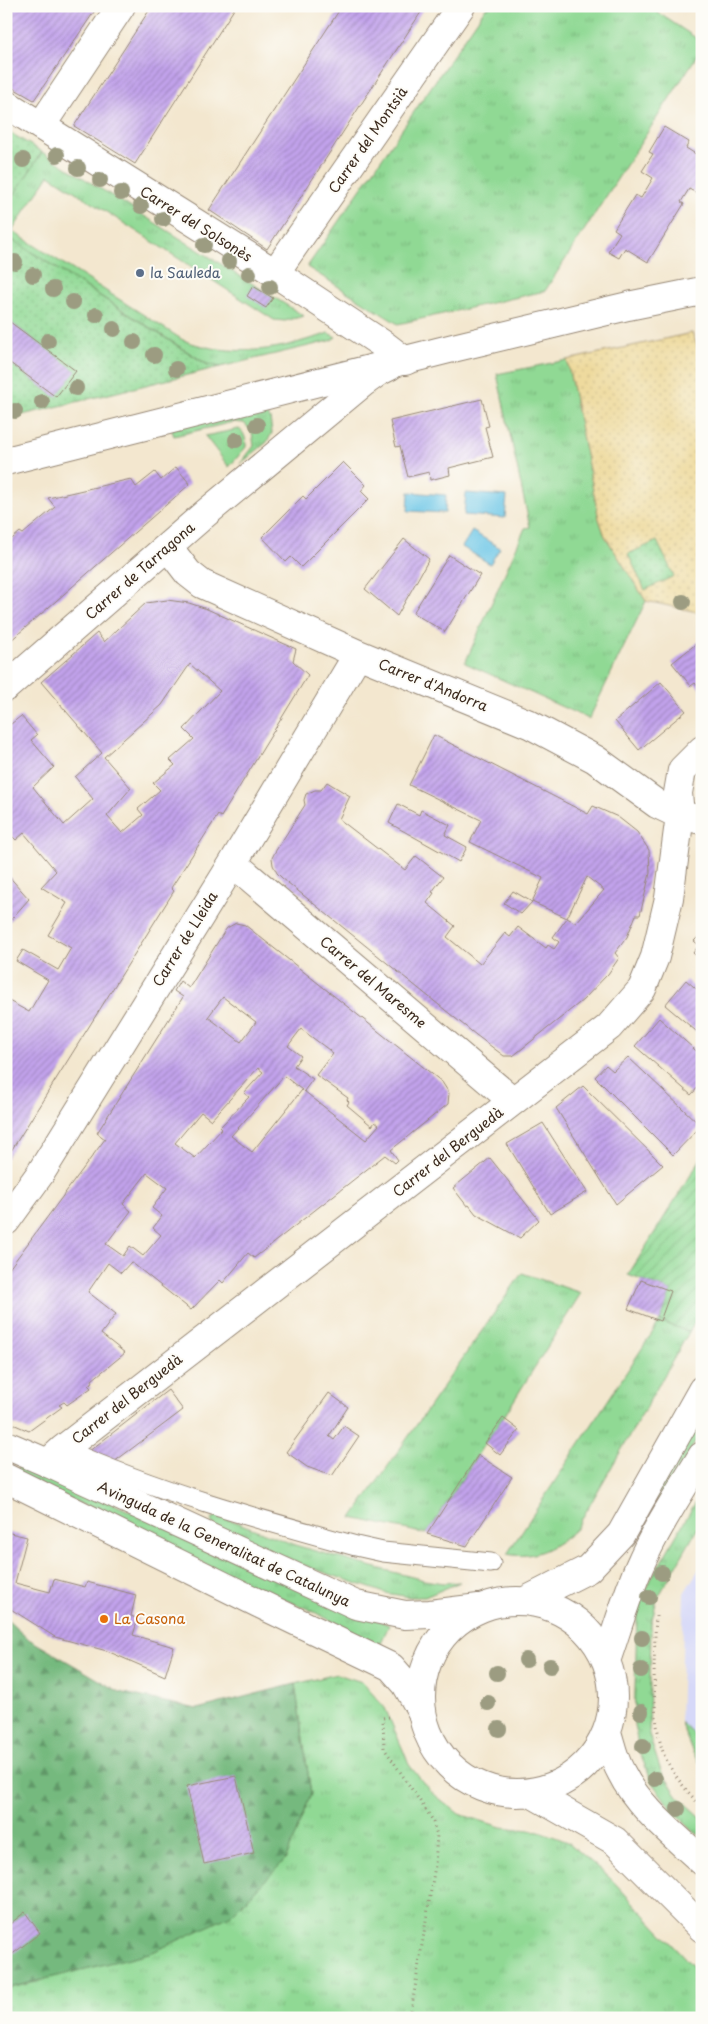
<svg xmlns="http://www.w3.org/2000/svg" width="708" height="2024" font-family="'Playpen Sans',sans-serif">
  <defs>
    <pattern id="grass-tufts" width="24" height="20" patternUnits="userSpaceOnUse" patternTransform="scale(1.25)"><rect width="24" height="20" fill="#90d994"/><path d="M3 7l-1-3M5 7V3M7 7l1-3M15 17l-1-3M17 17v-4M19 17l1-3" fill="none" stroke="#7dba7f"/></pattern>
    <pattern id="forest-firs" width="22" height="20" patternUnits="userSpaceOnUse" patternTransform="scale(1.25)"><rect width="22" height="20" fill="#74b97e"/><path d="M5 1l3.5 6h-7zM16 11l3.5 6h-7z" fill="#609767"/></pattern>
    <pattern id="sand-dots" width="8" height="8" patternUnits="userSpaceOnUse" patternTransform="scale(1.25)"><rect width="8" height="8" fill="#eeda9e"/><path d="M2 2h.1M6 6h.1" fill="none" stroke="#cdbb88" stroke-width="1.8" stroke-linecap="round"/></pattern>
    <pattern id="park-dots" width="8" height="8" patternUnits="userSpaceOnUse" patternTransform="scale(1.25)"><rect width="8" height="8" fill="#90d994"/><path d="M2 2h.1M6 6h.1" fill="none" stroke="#7dba7f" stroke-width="1.8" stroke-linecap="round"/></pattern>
    <pattern id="garden-furrows" width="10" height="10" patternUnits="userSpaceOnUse" patternTransform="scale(1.25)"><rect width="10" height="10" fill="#90d994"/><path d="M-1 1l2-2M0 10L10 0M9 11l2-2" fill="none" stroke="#7dba7f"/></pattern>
    <pattern id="building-hatch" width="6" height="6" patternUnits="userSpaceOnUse" patternTransform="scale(1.25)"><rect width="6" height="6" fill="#c2a3ec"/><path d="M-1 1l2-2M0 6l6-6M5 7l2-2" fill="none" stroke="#9f85bf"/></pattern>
  </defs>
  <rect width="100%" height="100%" fill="#fdfcf7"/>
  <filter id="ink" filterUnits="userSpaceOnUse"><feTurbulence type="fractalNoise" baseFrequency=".02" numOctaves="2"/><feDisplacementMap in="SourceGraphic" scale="10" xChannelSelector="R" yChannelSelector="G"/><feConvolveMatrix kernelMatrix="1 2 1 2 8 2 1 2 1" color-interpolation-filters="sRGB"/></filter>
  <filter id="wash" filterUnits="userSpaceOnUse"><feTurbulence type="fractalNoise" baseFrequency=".0096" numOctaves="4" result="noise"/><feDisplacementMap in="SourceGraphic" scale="20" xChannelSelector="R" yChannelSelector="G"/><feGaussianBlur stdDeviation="1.12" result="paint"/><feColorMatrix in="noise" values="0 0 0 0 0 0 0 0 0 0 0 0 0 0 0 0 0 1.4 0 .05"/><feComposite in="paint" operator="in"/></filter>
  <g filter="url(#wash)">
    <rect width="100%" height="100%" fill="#f3e7cf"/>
    <path fill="#d6d8f8" d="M702 1564V1766L693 1753 680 1721 684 1593Z"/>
    <path fill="url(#grass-tufts)" stroke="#668259" d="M487 6H648L702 42V48L545 291 398 324 307 267Z
      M42 152 304 316 285 321 274 320 49 175 12 231 183 340C221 355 267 353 306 340 313 338 322 336 328 333L336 337 330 341 220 367 207 364 6 236V207Z
      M567 360 599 519 605 536 646 601 589 719 465 663 525 528 530 527 497 374Z
      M261 409 270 418 272 433 267 442 240 464 254 446 252 432 244 423 233 422 174 436 171 428Z
      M239 429C245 433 246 440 246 447L229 467 205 436Z
      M522 1273 581 1293 503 1418 485 1443 427 1534 352 1518Z
      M660 1321 689 1332 576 1529C556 1547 534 1560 507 1554Z
      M702 1411V1430L649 1523 641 1518Z
      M20 1463 389 1625 380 1645 308 1609 246 1584 17 1473Z
      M702 1491V1521L657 1599 651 1624 649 1735 661 1771 678 1796 702 1818V1838L673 1811 653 1784 640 1754 634 1725 637 1614 643 1593Z
      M218 1515 295 1545 350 1561 424 1580 443 1583 460 1582 425 1597H410L385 1593 311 1568 218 1528 212 1524V1519Z
      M337 1674 362 1682 385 1708 410 1766 430 1791 459 1814 501 1827 539 1831 568 1842 611 1879 702 1976V2018H6V1989L44 1980 311 1794 295 1684Z
      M680 1721 702 1742V1766L693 1753Z"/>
    <path fill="url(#forest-firs)" stroke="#58724e" d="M6 1619 27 1638 120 1692 197 1709 295 1684 311 1794 286 1859 230 1916 153 1952 6 1989Z"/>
    <path fill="url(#sand-dots)" stroke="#94825e" d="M692 333 702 356V613L646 601 605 536 599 519 567 360Z"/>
    <path fill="url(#park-dots)" stroke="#668259" d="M6 130 42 152 6 207Z
      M6 236 206 364 220 367 6 419V360L55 397 76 371 6 319Z
      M657 541 674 576 645 590 628 554Z"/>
    <path fill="url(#garden-furrows)" stroke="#668259" d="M702 1157V1310L689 1332 660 1321 671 1291 628 1275Z"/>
    <path fill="#68c5e6" stroke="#527882" d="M409 492 446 495 445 513 408 511Z
      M466 493 507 496 505 518 464 515Z
      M472 531 500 548 490 564 462 547Z"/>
    <g id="blocks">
      <path fill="url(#building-hatch)" fill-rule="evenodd" d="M15 6H98L34 100 6 84V12L10 14Z
        M152 6H236L135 164 74 126Z
        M342 6H425L267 249 209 210Z
        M664 127 689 142 686 148 702 158V196L689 189 681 202 684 204 648 262 625 248 619 258 608 252 620 233 614 229 635 195 641 198 653 178 642 171 653 154 649 152Z
        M253 286 273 298 266 308 247 296Z
        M6 319 76 371 56 397 6 360Z
        M482 399 489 426 485 427 493 457 449 468 450 475 430 480 429 472 408 477 400 446 396 447 390 421Z
        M343 462 366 485 361 491 369 499 301 567 291 557 286 562 262 537 303 496 306 499Z
        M176 467 190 484 9 642 6 639V544L20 532 23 534 55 507 48 498 131 479 136 487 155 472 161 480Z
        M404 539 429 559 397 616 365 589Z
        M449 555 480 575 445 632 413 613Z
        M167 600 189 603 207 609 296 649 293 661 308 675 221 817 218 815 171 888 174 891 6 1159V1002L7 1000 29 1012 48 980 16 961 23 950 58 970 71 948 48 935 67 903 41 887 56 871 24 833 16 840 10 834 6 836V728L21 716 37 735 31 740 54 767 33 787 64 825 93 799 75 777 102 753 41 682 97 633 104 642 146 603ZM190 664 220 691 184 729 194 739 170 760 175 765 153 783 160 790 138 809 143 815 122 833 107 816 131 788 104 757 162 705Z
        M702 639V691L695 683 691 686 672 663Z
        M661 682 686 711 639 750 615 721Z
        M434 735 588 814 593 806 618 817 637 832 649 850 650 873 640 915H636L627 937 615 953 619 958 608 974 583 1000 513 1056H504L476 1035 282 878 277 873 273 865 272 858 275 852 305 805 304 800 306 794 315 790H321L327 782 350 796 339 819 405 870 416 856 443 877 432 892 434 893 427 903 455 926 447 937 480 964 505 933 510 937 518 927 546 948 548 945 554 949 559 942 553 937 567 918 576 923 604 890 587 877 567 918 532 902 521 914 504 903 513 891 532 902 543 878 470 842 481 820 409 785Z
        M398 804 419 815 421 810 450 825 445 835 467 847 459 862 389 823Z
        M6 873 29 899 6 925Z
        M236 923 245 925 442 1082 449 1093 448 1104 391 1150 398 1160 395 1163 385 1155 254 1258 248 1253 223 1283 220 1280 191 1310 131 1262 121 1273 108 1263 88 1292 116 1314 101 1334 125 1353 92 1380 93 1382 88 1385 91 1388 67 1405 64 1402 59 1405 62 1407 29 1431 6 1421V1273L105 1139 97 1133 183 997 174 991 180 981 189 988 224 932 227 928ZM223 997 256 1022 241 1042 208 1017ZM301 1029 333 1053 316 1075 348 1098 347 1100 349 1102 347 1105 372 1126 375 1122 379 1125 366 1140 304 1091 313 1079 294 1066 301 1056 288 1046ZM258 1068 263 1072 244 1093 249 1097 220 1127 222 1129 195 1158 175 1143 201 1112 211 1120ZM284 1076 302 1090 252 1152 231 1136ZM147 1173 167 1188 152 1208 162 1216 153 1228 161 1235 143 1256 130 1246 123 1256 106 1244 131 1211 123 1204Z
        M702 933V961L693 953 699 945 694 941Z
        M686 980 701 993 702 991V1036L665 1005Z
        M659 1018 702 1056V1083L691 1095 635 1046Z
        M628 1057 701 1126 673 1155 595 1077 606 1065 613 1071Z
        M583 1086 663 1165 616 1204 556 1108Z
        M543 1123 587 1192 550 1214 507 1144Z
        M490 1158 539 1220 520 1238 476 1214 469 1205 467 1206 453 1188Z
        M641 1280 671 1291 660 1321 628 1309Z
        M168 1390 183 1410 114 1462 84 1455Z
        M329 1393 348 1407 329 1436 334 1440 344 1426 359 1436 332 1476 307 1467 286 1452Z
        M503 1418 519 1430 500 1455 485 1443Z
        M478 1455 512 1477 467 1546 427 1534Z
        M6 1532 27 1537 15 1583 50 1592 54 1579 85 1587 87 1582 136 1595 131 1616 138 1619 133 1635 174 1647 165 1676 107 1651 55 1637 6 1606Z
        M236 1776 254 1853 204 1864 187 1786Z
        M25 1912 40 1933 6 1959V1927Z"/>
    </g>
  </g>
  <g filter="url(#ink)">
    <use href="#blocks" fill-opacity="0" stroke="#978876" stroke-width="1"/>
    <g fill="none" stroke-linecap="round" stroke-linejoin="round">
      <defs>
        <path id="service" d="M63 1449C156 1491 257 1519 356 1546L383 1552 491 1563"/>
        <path id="minor" d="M6 104 275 273 384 345 405 361
          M41 126 121 6
          M275 273 461 6
          M168 547 188 573 202 584 358 654 529 724 595 759 657 804 680 815 702 820
          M6 687 206 513 364 382 378 372 390 366
          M233 863 513 1101
          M6 1221 40 1174 233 863 358 654
          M48 1463 63 1449 609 1027 642 989 655 957 669 898 680 815 678 793 682 770 702 750"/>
        <path id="tertiary" d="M6 461 453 348 628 306 702 291
          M6 1445 48 1463 356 1605 405 1615 430 1614 479 1608
          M6 1478 258 1603 391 1667 406 1684 422 1712"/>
        <path id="secondary" d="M421 1697a96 96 0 1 1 192 0a96 96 0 1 1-192 0Z
          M525 1601 588 1569 621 1534 702 1390
          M606 1661C617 1630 626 1597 639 1567 656 1528 680 1492 702 1456
          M607 1732C611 1745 614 1760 621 1772 638 1807 674 1835 702 1861
          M531 1793 615 1841 702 1928"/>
      </defs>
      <use href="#service" stroke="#978876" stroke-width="21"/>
      <use href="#minor" stroke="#978876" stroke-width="30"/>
      <use href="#tertiary" stroke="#978876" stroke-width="30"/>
      <use href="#secondary" stroke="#978876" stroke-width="30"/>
      <path stroke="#978876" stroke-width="3" stroke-dasharray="1 4" stroke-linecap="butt" d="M656 1616C654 1653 650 1730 667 1761 676 1778 688 1793 702 1807
        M389 1717 383 1718 384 1748 432 1819 437 1835 435 1866 410 2018"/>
      <use href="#service" stroke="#fff" stroke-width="19"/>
      <use href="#minor" stroke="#fff" stroke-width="28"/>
      <use href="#tertiary" stroke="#fff" stroke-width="28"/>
      <use href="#secondary" stroke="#fff" stroke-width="28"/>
    </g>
    <g fill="#9c9c81">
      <circle cx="57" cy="155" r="8"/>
      <circle cx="23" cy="160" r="8"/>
      <circle cx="78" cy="168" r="8"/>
      <circle cx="100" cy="180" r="8"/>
      <circle cx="121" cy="193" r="8"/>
      <circle cx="141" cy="206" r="8"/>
      <circle cx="163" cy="219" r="8"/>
      <circle cx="204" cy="245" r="8"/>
      <circle cx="229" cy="261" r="8"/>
      <circle cx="15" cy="262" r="8"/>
      <circle cx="249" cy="274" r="8"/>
      <circle cx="33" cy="275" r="8"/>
      <circle cx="270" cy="287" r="8"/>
      <circle cx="53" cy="289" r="8"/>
      <circle cx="73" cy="302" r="8"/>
      <circle cx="96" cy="315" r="8"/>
      <circle cx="114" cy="329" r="8"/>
      <circle cx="48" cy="341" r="8"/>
      <circle cx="134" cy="342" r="8"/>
      <circle cx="154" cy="355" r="8"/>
      <circle cx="176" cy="369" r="8"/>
      <circle cx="76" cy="388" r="8"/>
      <circle cx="42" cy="402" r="8"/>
      <circle cx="15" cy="411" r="8"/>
      <circle cx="257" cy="425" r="8"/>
      <circle cx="236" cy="440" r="8"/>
      <circle cx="683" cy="602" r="8"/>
      <circle cx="662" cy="1573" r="8"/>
      <circle cx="649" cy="1597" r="8"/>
      <circle cx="642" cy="1638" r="8"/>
      <circle cx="526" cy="1660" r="8"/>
      <circle cx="550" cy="1666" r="8"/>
      <circle cx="641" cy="1670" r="8"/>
      <circle cx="497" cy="1673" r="8"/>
      <circle cx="488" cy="1703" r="8"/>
      <circle cx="641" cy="1712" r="8"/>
      <circle cx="499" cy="1729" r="8"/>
      <circle cx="643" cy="1746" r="8"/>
      <circle cx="655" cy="1779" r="8"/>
      <circle cx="678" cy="1809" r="8"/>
    </g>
  </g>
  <circle fill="#5c6f8a" stroke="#fdfcf7" stroke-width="2" cx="140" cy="273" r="5"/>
  <circle fill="#e8710a" stroke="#fdfcf7" stroke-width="2" cx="104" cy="1619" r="5"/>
  <g text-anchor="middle" stroke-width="4" stroke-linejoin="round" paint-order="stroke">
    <g font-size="14" fill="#3b2a1e" stroke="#fdfcf7">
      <text transform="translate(368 140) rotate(-55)" y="5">Carrer del Montsià</text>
      <text transform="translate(196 224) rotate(32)" y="5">Carrer del Solsonès</text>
      <text transform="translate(140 571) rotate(-41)" y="5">Carrer de Tarragona</text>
      <text transform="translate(433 685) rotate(22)" y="5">Carrer d'Andorra</text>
      <text transform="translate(185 939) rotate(-58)" y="5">Carrer de Lleida</text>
      <text transform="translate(373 982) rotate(40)" y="5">Carrer del Maresme</text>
      <text transform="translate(448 1152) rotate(-38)" y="5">Carrer del Berguedà</text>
      <text transform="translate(127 1399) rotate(-38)" y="5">Carrer del Berguedà</text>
      <text transform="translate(224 1544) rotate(25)" y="5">Avinguda de la Generalitat de Catalunya</text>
    </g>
    <g font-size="14" fill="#4e5e75" stroke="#fdfcf7" text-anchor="start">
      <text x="150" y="278">la Sauleda</text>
    </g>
    <g font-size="14" fill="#c56008" stroke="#fdfcf7" text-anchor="start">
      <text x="114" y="1624">La Casona</text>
    </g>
  </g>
  <rect width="708" height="2024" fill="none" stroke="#fdfcf7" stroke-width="25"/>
</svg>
